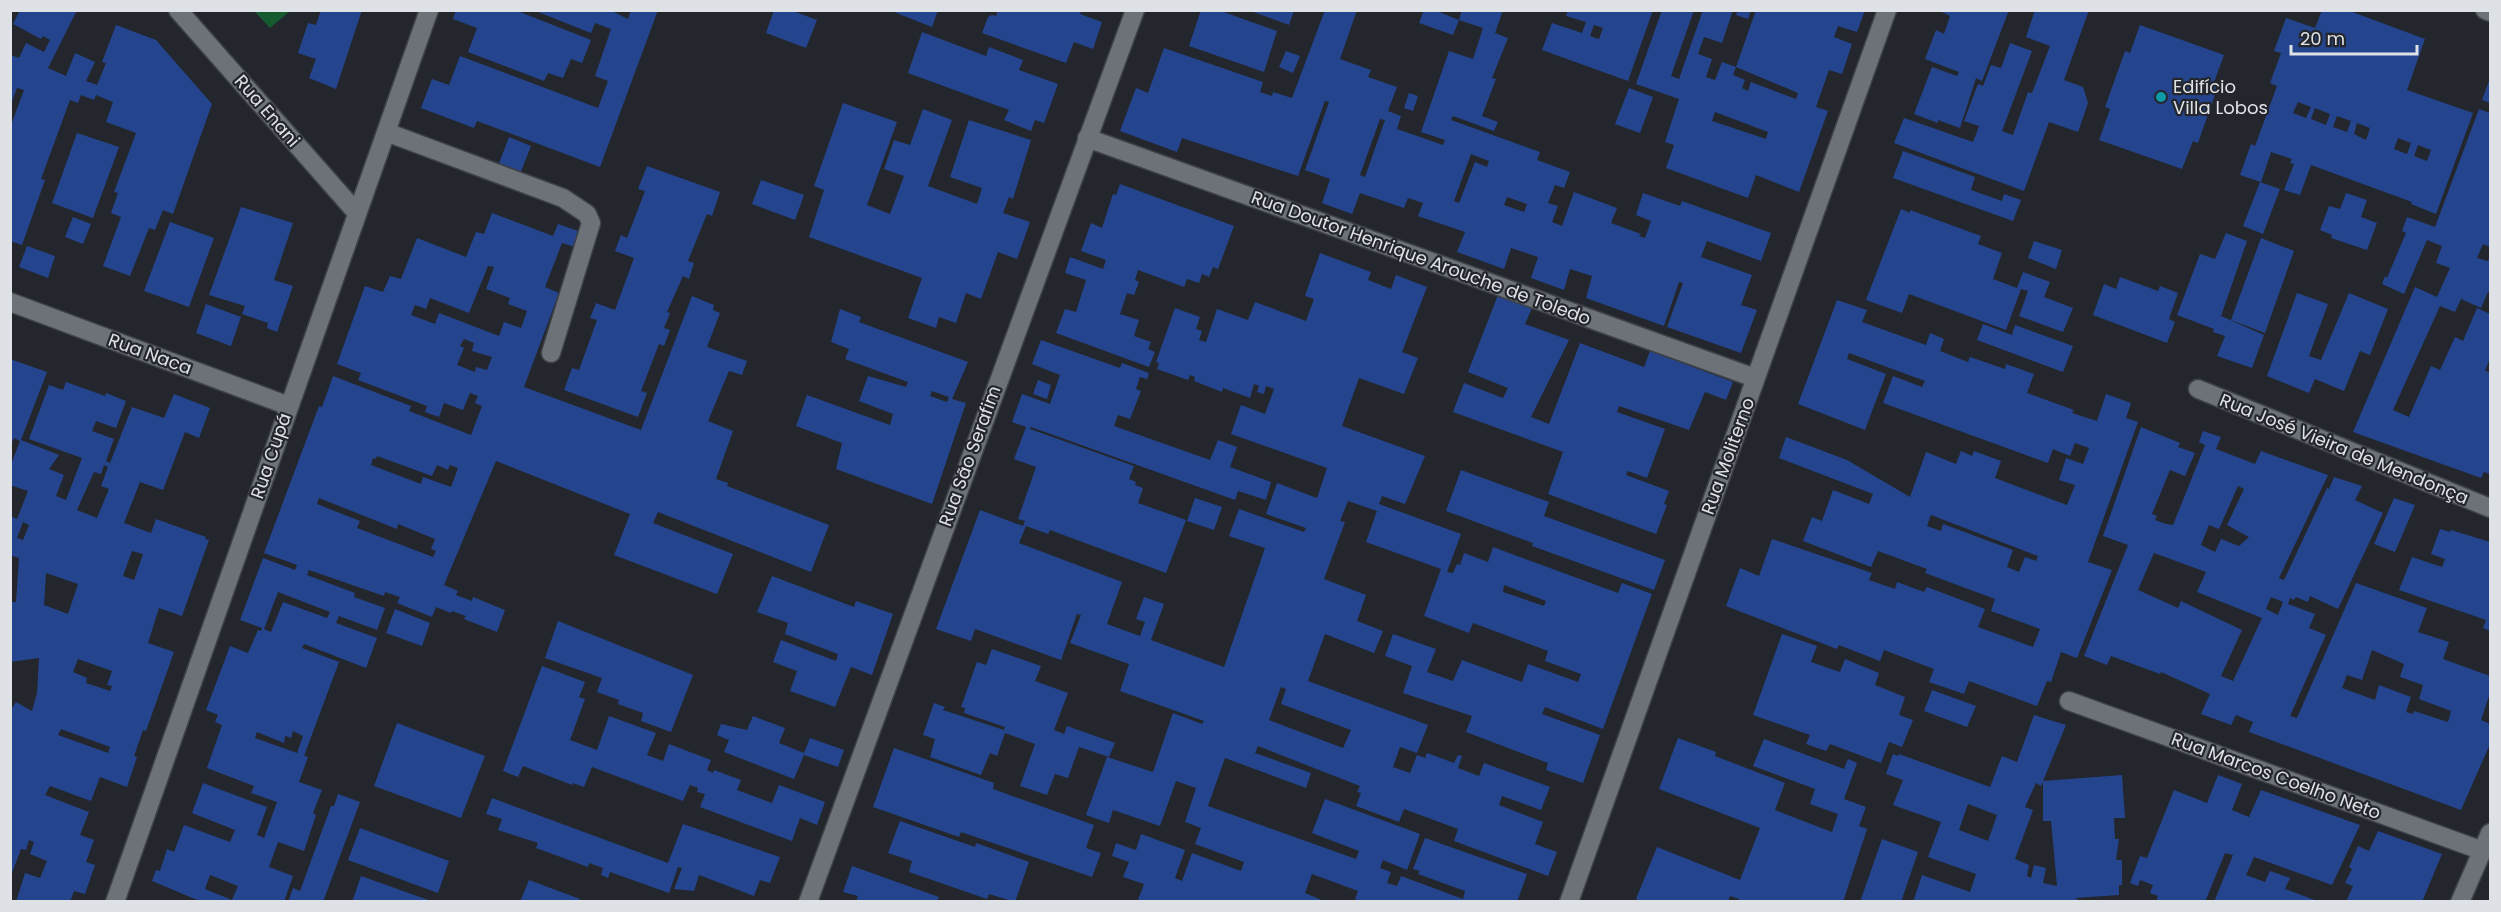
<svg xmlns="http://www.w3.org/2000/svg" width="2501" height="912" font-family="Poppins,sans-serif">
  <rect width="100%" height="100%" fill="#23262c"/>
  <path fill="#165a2f" d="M254 11H290L270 28Z"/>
  <path fill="#24458e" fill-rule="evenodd" d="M20 10H77L48 68 66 76 75 53 95 62 86 81 97 85 106 63 102 62 116 25 156 40 212 104 173 214 163 210 155 230 149 228 130 276 103 266 121 217 111 213 118 193 114 192 136 133 106 122 113 102 96 95 94 100 81 95 78 103 70 100 41 179 45 180 22 245 10 241V128L24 90 17 88 10 106V55L19 58 26 43 44 52 50 40 43 36 41 39 13 24Z
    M321 10H362L336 89 309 78 316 59 298 53 308 23 316 25Z
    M456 10H515L591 40 582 63 571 59 563 78 548 73 544 81 468 52 477 28 453 19Z
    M533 10H610L628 19 631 10H658L600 167 477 121 474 128 421 108 432 79 449 85 460 56 598 108 608 81 595 76 611 29 595 23 591 33Z
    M774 10H790L817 20 806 48 766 33Z
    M889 10H938L932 27Z
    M998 10H1082L1080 14 1102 22 1093 49 1074 42 1066 63 982 33 988 17 992 15 996 16Z
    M1201 10H1218L1277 31 1264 72 1189 46Z
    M1248 10H1294L1289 25Z
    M1325 10H1357L1340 59 1371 70 1368 77 1397 87 1388 111 1401 116 1397 129 1443 145 1445 140 1421 132 1449 51 1473 59 1483 28 1459 20 1462 10H1503L1495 33 1508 38 1492 78 1496 79 1482 116 1498 122 1494 131 1453 116 1451 120 1540 152 1537 160 1570 172 1564 188 1555 185 1548 203 1558 206 1552 222 1562 226 1574 192 1617 208 1611 223 1641 234 1639 236 1645 238 1651 221 1636 215 1643 193 1680 206 1682 201 1771 233 1761 261 1707 241 1701 257 1752 275 1741 305 1757 310 1741 353 1667 327 1683 283 1679 282 1664 326 1586 298 1592 276 1570 269 1564 290 1531 278 1538 257 1511 248 1504 269 1457 252 1465 232 1418 216 1423 203 1408 198 1404 208 1360 193 1352 214 1322 203 1330 179 1305 170 1329 102 1325 101 1298 176 1182 138 1177 152 1120 131 1136 88 1148 93 1164 48 1263 82 1260 92 1272 96 1273 92 1292 98ZM1380 119 1385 120 1365 177 1360 175ZM1471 154 1489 161 1487 167 1475 162 1459 203 1454 201ZM1507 197 1527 204 1524 212 1504 205Z
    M1424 10H1434L1459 20 1453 35 1419 23Z
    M1568 10H1653L1628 81 1542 50 1552 23 1582 33 1586 22 1566 16ZM1594 25 1603 28 1599 39 1590 36Z
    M1662 10H1694L1671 76 1679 79 1703 10H1733L1722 43 1704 37 1698 54 1712 59 1706 77 1715 80 1722 62 1736 67 1756 10H1865L1857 32 1838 26 1834 37 1852 44 1842 74 1829 70 1816 107 1828 111 1799 192 1756 175 1748 198 1666 168 1674 145 1665 142 1679 99 1636 84ZM1736 67 1798 93 1796 99 1751 82 1748 91 1742 88 1745 80 1733 75ZM1715 112 1768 132 1766 139 1712 121Z
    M1738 10H1751L1748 19 1736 15Z
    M1943 10H2009L1982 81 1976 78 1960 128 1938 120V123L1914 114 1932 67 1957 76 1959 72 1925 59 1936 30 1944 34 1950 16 1942 12Z
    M2035 10H2089L2064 80 2083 87 2088 103 2078 132 2049 122 2024 191 1894 143 1904 118 1973 142 1979 126 1964 121 1978 84 1983 86 1991 65 2001 68 2010 43 2032 51 2002 131 2013 135 2028 92 2032 93 2050 46 2026 37Z
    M2322 10H2347L2425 39 2407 90 2473 113 2436 214 2411 204 2412 202 2311 165 2300 195 2284 190 2294 164 2290 163 2292 159 2271 152 2261 182 2240 175 2251 144 2255 146 2277 86 2270 83 2281 53 2274 51 2286 18 2315 28ZM2298 102 2311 107 2306 118 2293 113ZM2315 108 2330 114 2326 125 2311 119ZM2337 116 2351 121 2347 132 2333 127ZM2357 123 2370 128 2366 140 2354 134ZM2398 138 2411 143 2407 154 2394 149ZM2418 145 2431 150 2427 161 2414 156Z
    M2140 25 2224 55 2213 85 2218 86 2198 143 2193 141 2182 169 2099 140 2110 109 2105 107 2125 51 2130 53Z
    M922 32 986 56 989 47 1023 60 1019 70 1058 84 1044 123 1035 120 1031 131 1004 120 1009 110 908 73Z
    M1286 51 1300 56 1293 73 1279 67Z
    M2490 78V103L2482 100Z
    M1629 88 1653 97 1640 133 1615 124Z
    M1409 93 1418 96 1413 111 1404 108Z
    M843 103 897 122 867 205 890 214 904 176 884 169 894 140 910 145 923 109 952 120 928 186 977 204 982 188 950 177 969 120 1031 140 1013 199 1009 197 1003 213 1030 222 1017 259 998 252 981 299 966 293 956 323 939 317 936 328 908 318 922 278 809 237 824 190 814 186Z
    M2479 109 2490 113V247L2483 244 2477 258 2488 261 2490 255V293L2488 292 2481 308 2461 299 2455 312 2440 306 2393 410 2409 417 2431 366 2440 370 2455 337 2463 341 2477 308 2490 314V358L2485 371 2490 372V474L2484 472 2481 478 2353 432 2415 287 2437 297 2450 268 2436 263 2442 246 2427 240 2404 294 2382 284 2385 276 2387 278 2406 233 2402 231 2407 217 2435 227Z
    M77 133 119 147 93 218 52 203Z
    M509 137 531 146 518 179 496 171Z
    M1903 151 1975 177 1971 190 2002 201 2004 194 2021 200 2013 221 1893 178Z
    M647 166 720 192 712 216 707 214 688 261 694 263 689 279 683 276 667 312 670 313 664 328 670 330 664 346 659 344 641 391 647 393 638 417 564 390 572 368 579 370 597 320 590 318 596 303 615 310 634 258 615 251 621 235 627 238 645 191 638 189Z
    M761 180 804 195 795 220 752 204Z
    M2260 182 2280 189 2263 234 2243 226Z
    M1120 184 1234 226 1218 269 1213 267 1209 277 1202 274 1199 283 1187 279 1184 287 1138 270 1135 280 1139 282 1134 295 1127 293 1120 314 1139 320 1134 336 1151 342 1148 349 1155 352 1149 367 1056 333 1065 309 1076 312 1086 280 1065 273 1070 257 1103 269 1106 260 1081 251 1091 223 1102 228 1113 194 1116 195Z
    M2346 193 2367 200 2361 217 2377 223 2367 250 2331 238 2332 235 2320 230 2329 206 2340 209Z
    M241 207 293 223 274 280 293 286 277 332 267 328 268 323 242 314 245 306 209 295Z
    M1901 209 1910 213V210L1981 236 1978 244 2002 253 1993 279 2017 288 2023 272 2050 282 2044 297 2073 308 2063 332 2019 316 2028 291 2021 289 2006 330 1909 294 1902 313 1866 300Z
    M492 213 553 236 558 224 581 232 575 247 562 243 545 287 559 293 524 387 641 430 692 296 714 305 713 310 720 313 707 347 747 361 742 375 729 371 708 421 733 431 716 479 728 483 727 486 829 525 811 572 658 512 653 523 733 554 717 594 614 555 630 514 496 461 444 585 458 591 456 595 472 601 473 597 505 610 497 632 464 619 466 616 452 611 451 613 436 607 432 617 397 603 400 597 385 592 384 596 309 570 307 575 355 593 354 597 385 608 377 630 339 616 336 623 377 638 366 668 304 644 302 648 339 662 304 756 308 757 299 782 322 790 313 813 316 815 304 851 278 842 269 867 293 876 284 902H202L152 881 156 870 160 871 167 849 174 852 184 825 230 842 235 830 192 813 203 783 267 807 257 835 264 838 277 802 251 793 254 786 207 768 222 725 215 722 218 715 206 710 230 646 248 653 258 630 261 631 262 628 240 620 263 558 295 570 297 565 264 553 319 406 322 407 333 376 411 406 409 411 471 435 482 406 475 403 478 396 470 393 463 410 444 403 439 417 425 412 427 406 358 380 361 373 337 364 365 286 383 292 390 276 401 279 417 238 466 257 476 232 484 234ZM488 266 494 267 486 289 510 298 508 304 527 311 521 328 504 322 499 336 439 313 435 324 411 315 415 305 426 309 430 298 469 313ZM464 339 474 343 472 351 492 357 487 370 476 367 475 372 457 365 464 348 460 346ZM377 456 432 476 437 465 448 470 450 465 458 468 451 487 423 477 421 484 371 465 373 458 376 459ZM319 498 397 529 398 524 435 539 431 549 436 551 433 557 357 528 360 521 317 504ZM278 592 330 612 327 618 283 602 271 632 264 629ZM293 731 303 736 297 753 255 738 257 732 284 743 285 736 291 738ZM210 875 238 886 232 900 205 889Z
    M73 217 91 224 83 244 65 237Z
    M170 222 214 238 189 307 144 291Z
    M2226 233 2247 241 2221 316 2264 335 2252 368 2217 356 2225 336 2213 332 2214 329 2177 315 2200 254 2215 259Z
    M2261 238 2294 251 2265 333 2231 320Z
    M2034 241 2062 250 2056 269 2028 258Z
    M27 246 55 256 48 278 19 267Z
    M1320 253 1371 272 1368 280 1391 289 1396 275 1427 287 1402 352 1418 358 1404 394 1359 378 1342 426 1425 456 1405 504 1382 496 1379 504 1461 534 1447 572 1453 573 1457 564 1460 565 1464 553 1488 562 1493 547 1618 593 1622 583 1652 594 1603 729 1545 707 1542 714 1600 735 1583 783 1546 770 1548 763 1466 732 1472 716 1403 693 1412 666 1385 656 1393 634 1436 649 1427 672 1453 681 1462 660 1522 682 1528 664 1578 682 1581 674 1545 661 1548 651 1473 623 1469 633 1424 616 1441 569 1366 542 1377 511 1348 501 1340 521 1345 522 1324 579 1366 595 1357 621 1383 631 1374 653 1325 634 1308 681 1428 725 1417 753 1400 747 1393 767 1410 773 1417 755 1425 758 1427 753 1454 763 1458 755 1462 756 1458 768 1479 776 1484 763 1550 787 1541 810 1502 796 1499 805 1543 822 1535 844 1557 852 1548 876 1454 841 1458 829 1404 809 1399 822 1356 806 1361 793 1357 792 1360 786 1258 746 1255 753 1311 773 1306 788 1225 758 1208 806 1356 859 1359 851 1312 833 1325 799 1420 834 1407 870 1383 860 1380 868 1391 872 1387 883 1397 886 1401 876 1463 899 1465 891 1418 874 1420 871 1413 869 1425 838 1527 874 1517 902H1360L1355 899 1358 891 1312 874 1305 893 1326 902 1138 900 1144 884 1123 877 1129 862 1112 856 1116 843 1136 850 1141 834 1185 850 1175 878 1182 881 1192 853 1241 871 1244 862 1195 844 1201 828 1185 822 1196 788 1176 781 1160 826 1113 810 1109 823 1086 815 1107 757 1153 772 1173 713 1202 724 1204 721 1120 691 1129 664 1070 643 1081 615 1077 614 1061 660 975 629 971 641 936 629 980 510 1023 526 1025 521 1018 519 1036 467 1014 459 1026 427 1012 422 1022 394 1050 404 1060 375 1032 364 1041 340 1120 368 1122 363 1149 373 1147 379 1140 377 1136 389 1141 391 1130 419 1118 415 1114 426 1210 460 1218 440 1237 447 1230 467 1271 482 1266 500 1238 491 1235 500 1031 427 1030 429 1134 466 1129 479 1136 482 1135 485 1143 488 1138 503 1186 520 1166 573 1050 530 1048 534 1026 526 1019 543 1122 582 1107 624 1140 636 1145 622 1136 619 1144 597 1164 604 1151 640 1224 667 1265 548 1229 536 1239 509 1304 532 1306 528 1266 514 1277 483 1317 498 1327 468 1231 434 1241 405 1265 414 1274 389 1266 386 1264 394 1257 392 1259 386 1254 384 1250 398 1223 388 1222 392 1194 381 1195 377 1190 375 1188 380 1157 369 1159 363 1156 362 1175 308 1200 317 1196 329 1202 331 1199 340 1206 342 1217 309 1248 320 1255 302 1306 321 1314 299 1305 296ZM1504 585 1546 601 1544 606 1503 592ZM1281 687 1286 689 1281 704 1351 730 1343 748 1269 720Z
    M2120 277 2158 291 2160 286 2178 293 2169 319 2175 322 2167 343 2093 315 2104 284 2116 289Z
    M2297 293 2328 304 2309 356 2321 360 2349 293 2388 309 2370 355 2360 351 2344 391 2315 379 2309 393 2267 376Z
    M1498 295 1532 308 1525 324 1569 340 1531 417 1549 424 1580 343 1644 367 1650 351 1733 382 1726 400 1705 392 1689 430 1619 406 1617 412 1665 429 1647 478 1628 471 1626 475 1669 491 1664 504 1667 505 1656 534 1548 494 1563 452 1453 412 1464 383 1503 398 1508 388 1468 372Z
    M1837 300 1867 310 1862 322 1926 345 1930 333 1944 339 1940 351 1968 362 1970 357 2005 369 2006 364 2034 374 2027 393 2074 410 2072 413 2097 421 2106 394 2131 403 2126 418 2138 422 2088 562 2112 570 2077 658 2061 652 2051 682 2047 681 2037 706 1969 681 1964 694 1929 682 1934 669 1884 650 1880 661 1839 645 1837 649 1726 606 1740 568 1759 576 1772 539 1872 573 1869 580 1895 589 1897 582 1924 592 1927 587 1985 609 1978 627 2033 647 2040 629 1991 611 1995 599 1925 573 1927 569 1878 551 1871 567 1803 541 1812 517 1822 521 1833 490 1869 504 1873 494 1779 458 1786 437 1847 460 1910 497 1926 452 1956 464 1961 451 1972 456 1974 451 2001 461 1995 478 2067 505 2075 485 2059 480 2066 458 2083 464 2089 448 2075 443 2070 456 2053 449 2048 463 1883 403 1893 376 1922 387 1925 381 1849 353 1847 359 1886 374 1865 430 1798 404ZM1931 515 2038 556 2036 561 2025 557 2019 572 2007 567 2013 550 1943 524 1941 531 1927 526Z
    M206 304 241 317 231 346 196 333Z
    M840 309 861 317 859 322 968 362 952 399 966 403 932 504 836 469 842 443 796 426 807 395 890 425 893 414 859 401 868 376 906 387 908 382 845 359 849 349 831 342ZM932 391 949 397 947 402 930 396Z
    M1983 324 2012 335 2015 325 2073 346 2063 372 1977 340Z
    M10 359 47 372 21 440 59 455 49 469 64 475 56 496 66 500 82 458 29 439 49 385 63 390 66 382 105 396 106 393 126 401 116 428 96 421 92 431 114 439 106 461 110 463 132 407 164 418 174 394 210 408 199 438 185 432 163 490 140 482 124 523 151 533 156 519 206 537 205 539 209 540 182 616 159 608 148 643 174 652 146 731 143 730 134 756 137 757 127 787 100 777 91 801 50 786 45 795 89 812 80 835 94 840 86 862 95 865 85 894 74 891 70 902H16L25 873 40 878 47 861 30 854 34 842 29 840 26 850 21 849 10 878V711L16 702 32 711 37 693 39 658 10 662V602H16L19 558 10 555V516L17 519 28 491 10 485V467L20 441 14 438 10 446ZM104 465 108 467 101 486 109 489 97 518 77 510 94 472 101 474ZM23 522 29 525 23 540 17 538ZM132 551 143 554 134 580 123 576ZM46 573 78 584 68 614 44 605ZM78 659 112 671 107 685 112 686 110 691 86 683 87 678 73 672ZM61 729 110 747 108 753 58 735Z
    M1038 380 1051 385 1047 399 1033 394Z
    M2141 427 2180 443 2178 447 2195 453 2185 476 2170 470 2152 514 2157 516 2155 520 2166 524 2173 525 2205 445 2199 442 2203 431 2221 437 2216 449 2255 464 2261 451 2328 475 2279 578 2284 580 2327 488 2329 489 2334 477 2362 486 2355 500 2383 513 2338 609 2310 596 2308 602 2296 597 2294 600 2290 598 2288 604 2315 614 2309 628 2326 635 2290 716 2297 718 2356 583 2427 608 2418 632 2449 642 2443 659 2490 676V693L2481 720 2490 724V744L2461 810 2249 732 2253 722 2236 715 2231 725 2201 714 2210 694 2161 672 2160 674 2111 656 2107 665 2084 656 2128 545 2103 536ZM2238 486 2244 489 2227 525 2249 537 2239 546 2221 539 2215 552 2201 545 2209 525 2219 529ZM2154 553 2206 572 2197 592 2262 618 2233 681 2221 676 2242 630 2181 601 2178 608 2138 590ZM2271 597 2283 602 2278 615 2266 609ZM2372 650 2404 664 2400 677 2423 685 2419 699 2451 711 2448 722 2414 711 2413 714 2406 712 2411 697 2379 685 2375 700 2342 688 2347 675 2362 680Z
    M1461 470 1549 502 1544 516 1665 560 1654 590 1532 546 1533 543 1446 511Z
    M1195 498 1222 507 1214 530 1187 521Z
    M2394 498 2415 505 2395 552 2374 544Z
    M2440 529 2450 532 2451 530 2490 542V631L2483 628 2486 620 2399 590 2412 557 2442 567 2445 559 2431 554Z
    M772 576 854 607 856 601 893 614 872 675 851 667 835 707 790 691 797 671 773 662 781 640 836 661 838 654 785 634 788 623 757 612Z
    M395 609 430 623 422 646 386 633Z
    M558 621 693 675 671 732 641 721 643 713 618 704 619 700 597 692 602 678 545 658Z
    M1782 634 1817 646 1811 662 1840 672 1845 659 1879 673 1875 685 1905 697 1899 715 1913 720 1902 747 1889 742 1881 763 1830 744 1826 751 1806 744 1810 735 1753 715Z
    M992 649 1041 666 1035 681 1068 693 1054 730 1064 734 1067 726 1115 743 1109 757 1079 747 1068 778 1055 774 1047 795 1020 786 1035 744 1005 733 997 756 990 753 981 775 930 757 935 739 923 735 934 703 945 707 943 710 1004 730 1005 727 964 713 965 708 961 707 977 662 986 665Z
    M542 666 585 682 579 697 585 699 570 740 597 750 609 716 656 733 647 755 663 761 669 744 711 760 707 770 713 773 714 770 741 780 737 790 772 803 779 785 825 802 817 825 800 818 792 841 700 807 705 794 697 792 698 788 690 785 683 801 592 767 584 787 573 783 572 785 523 766 518 777 503 771Z
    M1932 690 1976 706 1967 727 1924 711Z
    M2034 715 2066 725 2043 781 2122 775 2125 818H2114L2115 839H2119L2116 860H2122V885H2119V895L2075 898 2083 902H1913L1922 875 1970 892 1976 874 1928 857 1941 822 1893 805 1903 780 1886 774 1893 754 1898 756 1899 754 1990 787 2002 756 2017 762ZM2043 782V821H2051L2057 886 2043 883 2046 868 2034 865 2031 878 2027 876 2029 865 2015 859 2033 810 2025 807 2036 783 2041 786ZM1968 804 1997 815 1988 841 1959 830Z
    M753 716 785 728 779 743 804 753 810 738 844 750 838 767 804 755 794 779 724 752 729 740 717 735 721 724 747 730Z
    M397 723 485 756 461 818 374 786Z
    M1678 738 1716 752 1715 756 1785 783 1775 810 1832 832 1838 814 1810 804 1815 789 1753 766 1764 739 1844 769 1848 759 1857 763 1844 799 1866 807 1859 826 1867 829 1843 902H1738L1739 899 1730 896 1728 902H1642L1636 899 1657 847 1740 880 1760 828 1659 789Z
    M894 748 994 783 993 789 1094 825 1086 848 1101 853 1092 877 961 832 959 837 873 807Z
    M2218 775 2242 784 2232 810 2249 817 2261 790 2360 825 2332 885 2254 857 2246 875 2265 882 2270 871 2290 878 2285 889 2320 902H2214L2233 855 2225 853 2205 902H2156L2158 896 2150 893 2153 885 2140 880 2138 886 2130 883 2140 856 2147 858 2174 790 2207 803Z
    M338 794 360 802 323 902H288L293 888 300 891 331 806H334Z
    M492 798 668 863 683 824 780 857 770 883 760 880 754 896 699 875 694 891 674 889 682 868 678 867 669 893 610 872 608 878 601 875 603 868 589 863 588 867 536 848 538 843 498 830 502 819 486 814Z
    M900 821 975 847 976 843 1029 862 1015 902 989 894 987 899 909 872 912 861 888 853Z
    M360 828 449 861 438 893 348 860Z
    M2378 831 2442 854 2422 902H2346L2353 886 2345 883 2352 869 2349 867 2358 846 2369 851Z
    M1882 839 1918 852 1901 902H1860Z
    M852 866 939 897 937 902H856L858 896 843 892Z
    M361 876 431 901V902H352Z
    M529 880 580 899 579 902H520Z"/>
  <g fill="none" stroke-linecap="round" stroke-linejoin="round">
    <defs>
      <path id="street" d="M178 10 356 212
        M2485 10 2490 12
        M386 132 563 198 587 214 591 223 551 353
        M1087 138 1755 378
        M10 302 289 406
        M2198 389 2490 508
        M2069 701 2483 851
        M115 902 429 10
        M808 902 1135 10
        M1569 902 1887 10
        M2460 902 2490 833"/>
    </defs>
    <use href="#street" stroke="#3e4146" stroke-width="21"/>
    <use href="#street" stroke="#6d7178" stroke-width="18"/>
  </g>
  <circle fill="#0f9aa8" stroke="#23262c" stroke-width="2" cx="2161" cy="97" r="6"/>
  <g text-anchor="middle" stroke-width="4.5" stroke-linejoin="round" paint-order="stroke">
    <g font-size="18" fill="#dee1e5" stroke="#23262c" text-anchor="start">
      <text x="2173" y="93">Edifício<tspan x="2173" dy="21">Villa Lobos</tspan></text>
    </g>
    <g font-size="18" fill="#dee1e5" stroke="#23262c">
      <text transform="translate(267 111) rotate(49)" y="6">Rua Enani</text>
      <text transform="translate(1421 258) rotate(20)" y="6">Rua Doutor Henrique Arouche de Toledo</text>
      <text transform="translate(150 354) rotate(20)" y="6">Rua Naca</text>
      <text transform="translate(2344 449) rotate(22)" y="6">Rua José Vieira de Mendonça</text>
      <text transform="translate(271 456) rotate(-71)" y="6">Rua Cupá</text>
      <text transform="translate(970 456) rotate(-70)" y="6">Rua São Serafim</text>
      <text transform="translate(1728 456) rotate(-70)" y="6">Rua Moliterno</text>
      <text transform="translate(2276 776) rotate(20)" y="6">Rua Marcos Coelho Neto</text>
    </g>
  </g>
  <rect width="2501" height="912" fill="none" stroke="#dee1e5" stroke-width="24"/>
  <path d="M2291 45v9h126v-9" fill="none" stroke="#dee1e5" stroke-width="3"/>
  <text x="2300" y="45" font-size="18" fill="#dee1e5" stroke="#23262c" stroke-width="4.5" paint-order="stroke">20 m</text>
</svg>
